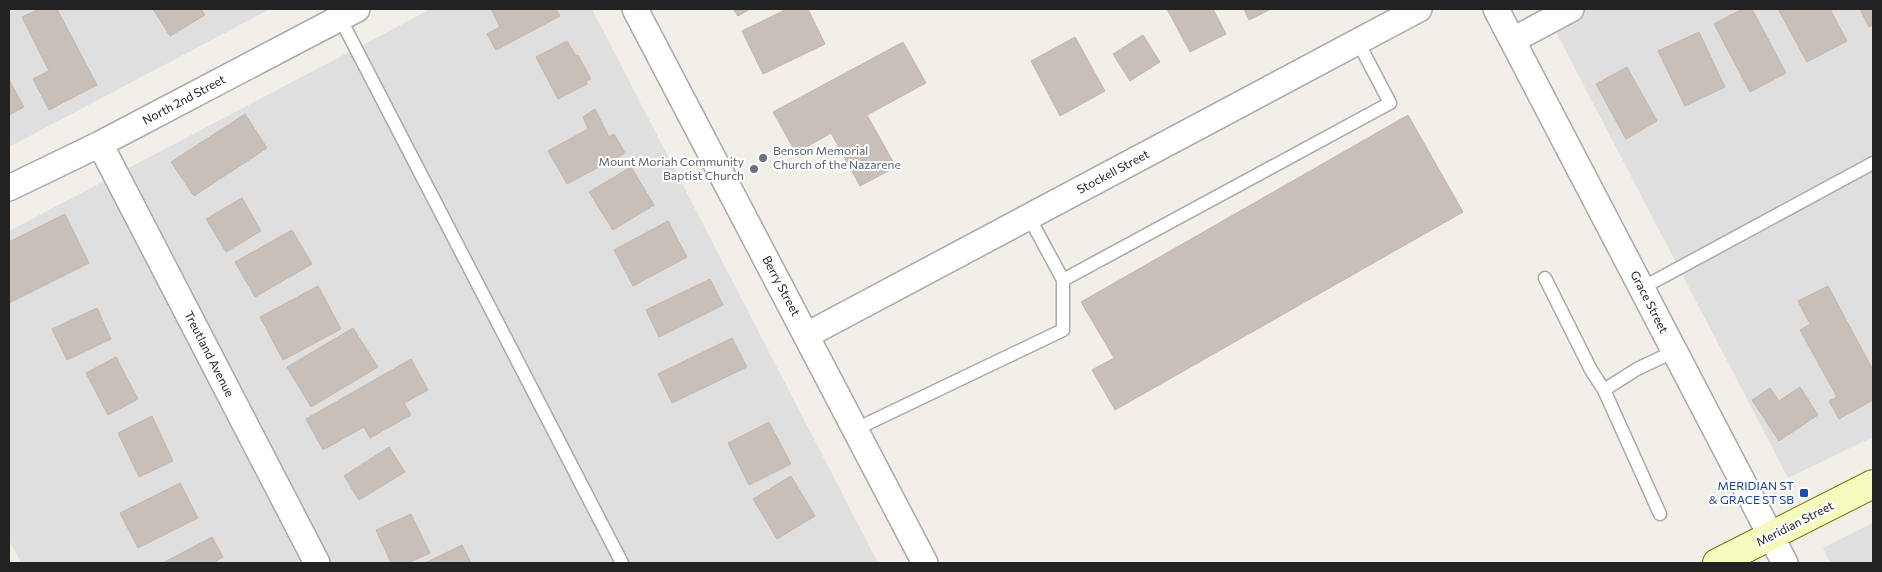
<svg xmlns="http://www.w3.org/2000/svg" width="1882" height="572" font-family="Commissioner,sans-serif">
  <rect width="100%" height="100%" fill="#f2efe9"/>
  <path fill="#e0dfdf" d="M9 9H270L9 147Z
    M431 9H592L878 563H21L9 540V231Z
    M1544 9H1873V437L1788 478Z
    M1873 523V563H1830L1823 548Z"/>
  <path fill="#c7bfb8" stroke="#c4b6ab" d="M39 9H57L97 85 49 110 33 79 49 71 22 17Z
    M153 9H201L205 15 170 36Z
    M491 9H556L560 16 496 50 487 34 500 27Z
    M733 9H750L738 16Z
    M787 9H808L825 44 763 74 742 31Z
    M1167 9H1213L1226 34 1190 52Z
    M1244 9H1271L1249 20Z
    M1742 9H1752L1786 73 1750 92 1714 24Z
    M1778 9H1830L1847 41 1807 62Z
    M1860 9H1873V24L1869 27Z
    M1699 32 1725 87 1685 106 1658 51Z
    M1143 35 1160 62 1130 81 1113 54Z
    M1075 37 1105 91 1060 116 1031 61Z
    M567 41 576 56 578 55 591 79 586 81 587 84 558 99 536 57Z
    M903 42 926 83 867 115 896 167 860 186 831 133 796 153 773 112Z
    M1627 67 1657 121 1626 139 1596 84Z
    M9 80 24 107 9 115Z
    M595 109 609 137 614 134 625 153 567 184 548 151 588 129 583 117Z
    M245 114 267 148 194 196 171 162Z
    M1408 115 1463 212 1115 410 1092 370 1114 358 1081 302Z
    M631 167 654 205 613 230 589 192Z
    M242 198 261 231 226 252 206 219Z
    M65 214 89 263 9 303V242Z
    M668 221 687 257 633 286 614 250Z
    M292 230 312 264 255 297 235 262Z
    M710 279 723 305 659 337 646 310Z
    M318 286 341 329 283 360 260 317Z
    M1828 286 1873 370V400L1839 419 1829 401 1837 397 1800 330 1810 324 1798 301Z
    M97 308 111 339 67 360 52 329Z
    M353 328 378 367 311 407 287 367Z
    M732 338 747 367 672 403 658 374Z
    M116 357 138 399 108 415 86 373Z
    M411 359 428 390 404 403 411 415 370 438 364 427 323 450 306 419Z
    M1800 387 1818 415 1779 441 1752 400 1770 388 1779 401Z
    M152 416 173 461 139 477 118 433Z
    M769 422 791 464 749 485 728 443Z
    M389 447 405 472 359 500 344 476Z
    M791 476 815 516 777 539 753 499Z
    M180 483 198 518 138 548 120 513Z
    M411 514 430 553 408 563H391L376 530Z
    M212 537 223 557 215 562 216 563H163Z
    M462 545 471 563H425Z"/>
  <g fill="none" stroke-linecap="round" stroke-linejoin="round">
    <defs>
      <path id="lane" d="M340 18 622 563
        M1029 217 1063 280
        M1545 278 1591 370 1604 390
        M1642 288 1873 163
        M856 429 1063 330V280L1390 103 1358 42
        M1660 514 1604 390 1637 369 1675 351"/>
      <path id="street" d="M635 9 925 563
        M1496 9 1785 563
        M1513 40 1571 9
        M100 144 317 563
        M9 188 100 144 357 9
        M807 335 1419 9"/>
      <path id="secondary" d="M1717 563 1873 484"/>
    </defs>
    <use href="#lane" stroke="#a9a9a9" stroke-width="15"/>
    <use href="#street" stroke="#a9a9a9" stroke-width="28"/>
    <use href="#secondary" stroke="#707d05" stroke-width="30"/>
    <use href="#lane" stroke="#fff" stroke-width="12"/>
    <use href="#street" stroke="#fff" stroke-width="25"/>
    <use href="#secondary" stroke="#f7fabf" stroke-width="28"/>
  </g>
  <g fill="#6b7280" stroke="#fff" stroke-width="2">
    <circle cx="763" cy="158" r="5"/>
    <circle cx="754" cy="169" r="5"/>
  </g>
  <rect fill="#1a4fb4" stroke="#fff" stroke-width="2" x="1799" y="488" width="10" height="10" rx="2.5"/>
  <g text-anchor="middle" stroke-width="4" stroke-linejoin="round" paint-order="stroke">
    <g font-size="12" fill="#222" stroke="#fff">
      <text transform="translate(184 100) rotate(-28)" y="4">North 2nd Street</text>
      <text transform="translate(1113 172) rotate(-28)" y="4">Stockell Street</text>
      <text transform="translate(781 286) rotate(62)" y="4">Berry Street</text>
      <text transform="translate(1649 302) rotate(63)" y="4">Grace Street</text>
      <text transform="translate(209 354) rotate(63)" y="4">Treutland Avenue</text>
      <text transform="translate(1795 524) rotate(-27)" y="4">Meridian Street</text>
    </g>
    <g font-size="12" fill="#5b616d" stroke="#fff" text-anchor="start">
      <text x="773" y="155">Benson Memorial<tspan x="773" dy="14">Church of the Nazarene</tspan></text>
      <text x="744" y="166" text-anchor="end">Mount Moriah Community<tspan x="744" dy="14">Baptist Church</tspan></text>
    </g>
    <g font-size="12" fill="#164399" stroke="#fff" text-anchor="end">
      <text x="1794" y="490">MERIDIAN ST<tspan x="1794" dy="14">&amp; GRACE ST SB</tspan></text>
    </g>
  </g>
  <rect width="1882" height="572" fill="none" stroke="#222222" stroke-width="20"/>
</svg>
